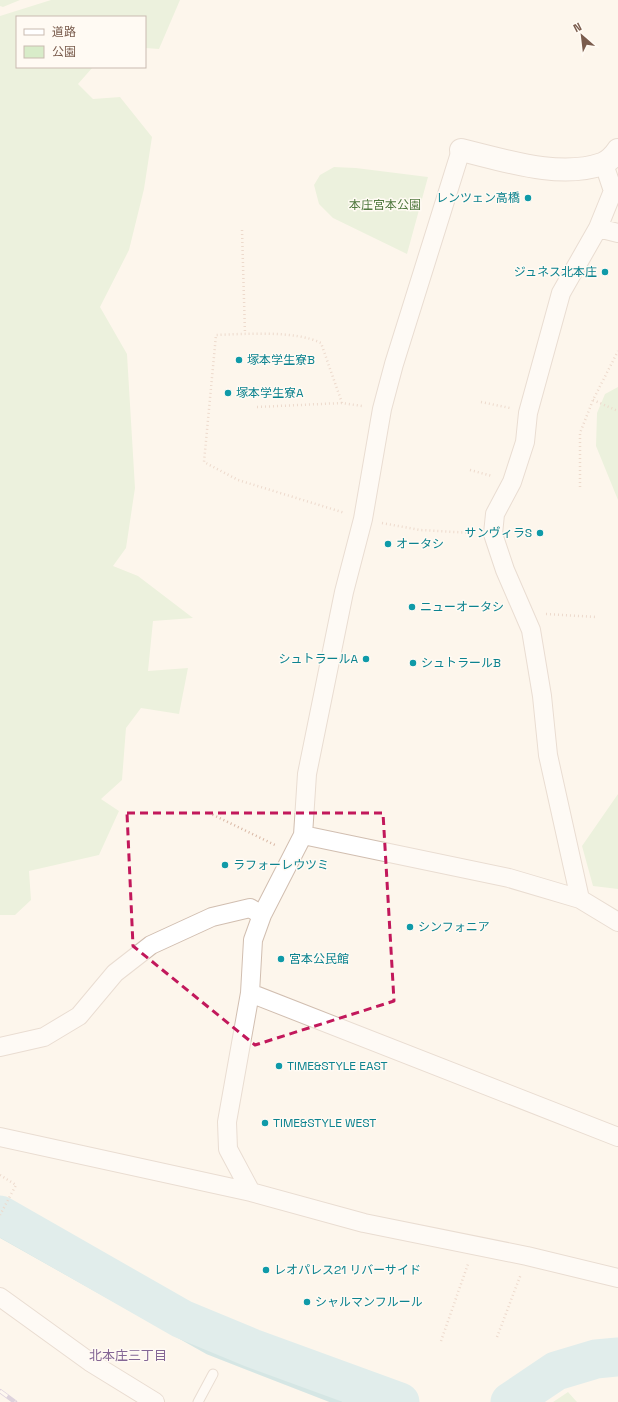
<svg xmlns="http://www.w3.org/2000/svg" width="618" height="1402" font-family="'Space Grotesk','Noto Sans JP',sans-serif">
  <rect width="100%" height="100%" fill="#fdf6ec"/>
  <path fill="#d8ecc9" d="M0 0H20L3 7 0 6Z
    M51 0H180L159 49 145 48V17H17V67H93L78 84 93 99 120 97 152 137 144 189 129 250 100 307 127 354 135 488 126 548 113 566 138 576 193 618 153 621 148 671 188 668 179 714 141 708 126 728 122 780 101 799 119 811 99 855 29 871 31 900 15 915H0V16Z
    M334 167 356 168 428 177 407 254 333 218 319 204 314 185 320 175Z
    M618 387V500L596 446 597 413 605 394Z
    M618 794V889L593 886 582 846Z
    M568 1392 577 1402H553Z"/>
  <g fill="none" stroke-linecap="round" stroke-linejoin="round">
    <path stroke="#a5d3da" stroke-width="7" d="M0 1234 208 1351 339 1402"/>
    <path stroke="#bfe3e8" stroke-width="39" d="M0 1215 182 1319 252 1348 400 1402
      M510 1402 556 1371 596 1359 618 1357"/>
    <defs>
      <path id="service" d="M198 1402 213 1374"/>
      <path id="minor" d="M598 228 618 233
        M303 835 307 774 344 592 363 519 382 409 394 364 461 150
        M580 899 548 755 542 696 531 630 505 570 493 534 495 514 512 482 525 442 528 413 561 293 598 228 613 191 604 164
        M250 993 618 1137
        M0 1047 44 1037 79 1016 115 973 151 945 212 917 250 908 262 915
        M0 1137 251 1192 364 1223 527 1256 618 1278
        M251 1192 228 1149 227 1122 250 993 253 940 262 915 303 835 509 878 580 899 618 922
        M0 1297 90 1362 155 1402"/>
      <path id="tertiary" d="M461 150C504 160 559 179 602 164 608 162 615 155 618 150"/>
    </defs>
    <use href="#service" stroke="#d1beb0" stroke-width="11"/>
    <use href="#minor" stroke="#d1beb0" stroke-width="20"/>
    <use href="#tertiary" stroke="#d1beb0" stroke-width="24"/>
    <path stroke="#d9b8a5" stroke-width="2.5" stroke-dasharray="1 3" stroke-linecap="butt" d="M242 230 245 334
      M593 400 618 411
      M481 402 510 408
      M342 403 321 343C295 330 245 334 216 335L204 462 238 480 345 513
      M257 407 342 403 362 406
      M470 470 492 476
      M580 487V433L593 400 618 351
      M382 523 420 530 473 533
      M546 614 597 617
      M209 813 275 845
      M0 1175 16 1185 0 1215
      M497 1337 521 1274
      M441 1341 468 1264"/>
    <use href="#service" stroke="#fff" stroke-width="9"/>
    <use href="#minor" stroke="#fff" stroke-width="18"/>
    <use href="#tertiary" stroke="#fff" stroke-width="22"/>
    <defs>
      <path id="rail" d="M0 1391 15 1402"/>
    </defs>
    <use href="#rail" stroke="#b9a8c9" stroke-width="4.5"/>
    <use href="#rail" stroke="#fffaf3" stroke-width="3" stroke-dasharray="9" stroke-linecap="butt"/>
  </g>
  <path d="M0 0H618V1402H0ZM127 813H383L394 1001 255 1045 133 946Z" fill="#fdf6ec" fill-opacity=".55" fill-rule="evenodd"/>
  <path fill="none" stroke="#c2185b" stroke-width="3" stroke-dasharray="8 5" stroke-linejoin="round" d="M127 813H383L394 1001 255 1045 133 946Z"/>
  <g fill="#0f9aa8" stroke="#fffaf3" stroke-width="1.5">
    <circle cx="528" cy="198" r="4"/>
    <circle cx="605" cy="272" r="4"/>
    <circle cx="239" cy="360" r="4"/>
    <circle cx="228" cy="393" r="4"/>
    <circle cx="540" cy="533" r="4"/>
    <circle cx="388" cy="544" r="4"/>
    <circle cx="412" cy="607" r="4"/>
    <circle cx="366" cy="659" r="4"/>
    <circle cx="413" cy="663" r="4"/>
    <circle cx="225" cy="865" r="4"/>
    <circle cx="410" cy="927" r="4"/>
    <circle cx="281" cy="959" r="4"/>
    <circle cx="279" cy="1066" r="4"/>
    <circle cx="265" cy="1123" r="4"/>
    <circle cx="266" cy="1270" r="4"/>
    <circle cx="307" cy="1302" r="4"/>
  </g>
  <g text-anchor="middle" stroke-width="3" stroke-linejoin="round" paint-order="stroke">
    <g font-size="12" fill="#0d838f" stroke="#fffaf3" text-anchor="start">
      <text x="520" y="202" text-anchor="end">レンツェン高橋</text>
      <text x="597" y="276" text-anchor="end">ジュネス北本庄</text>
      <text x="247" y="364">塚本学生寮B</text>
      <text x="236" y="397">塚本学生寮A</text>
      <text x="532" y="537" text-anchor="end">サンヴィラS</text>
      <text x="396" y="548">オータシ</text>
      <text x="420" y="611">ニューオータシ</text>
      <text x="358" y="663" text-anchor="end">シュトラールA</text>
      <text x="421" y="667">シュトラールB</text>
      <text x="233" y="869">ラフォーレウツミ</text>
      <text x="418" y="931">シンフォニア</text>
      <text x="289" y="963">宮本公民館</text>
      <text x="287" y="1070">TIME&amp;STYLE EAST</text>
      <text x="273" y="1127">TIME&amp;STYLE WEST</text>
      <text x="274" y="1274">レオパレス21 リバーサイド</text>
      <text x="315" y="1306">シャルマンフルール</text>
    </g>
    <g font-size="12" fill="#537a41" stroke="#fffaf3">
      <text x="385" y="209">本庄宮本公園</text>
    </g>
    <g font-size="13" fill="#846695" stroke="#fffaf3">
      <text x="128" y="1360">北本庄三丁目</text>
    </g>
  </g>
  <rect x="16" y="16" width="130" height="52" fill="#fffaf3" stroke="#cabbb1"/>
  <rect x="24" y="29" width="20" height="6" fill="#ffffff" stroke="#cabbb1"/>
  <text x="52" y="36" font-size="12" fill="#7a5c4d">道路</text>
  <rect x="24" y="46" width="20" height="12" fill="#d8ecc9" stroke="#cabbb1"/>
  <text x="52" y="56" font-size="12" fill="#7a5c4d">公園</text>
  <g transform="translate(582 36) rotate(332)" stroke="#fffaf3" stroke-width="3" paint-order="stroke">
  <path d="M0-3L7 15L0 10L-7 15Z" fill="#7a5c4d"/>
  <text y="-6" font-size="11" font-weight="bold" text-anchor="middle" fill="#7a5c4d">N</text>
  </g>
</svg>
